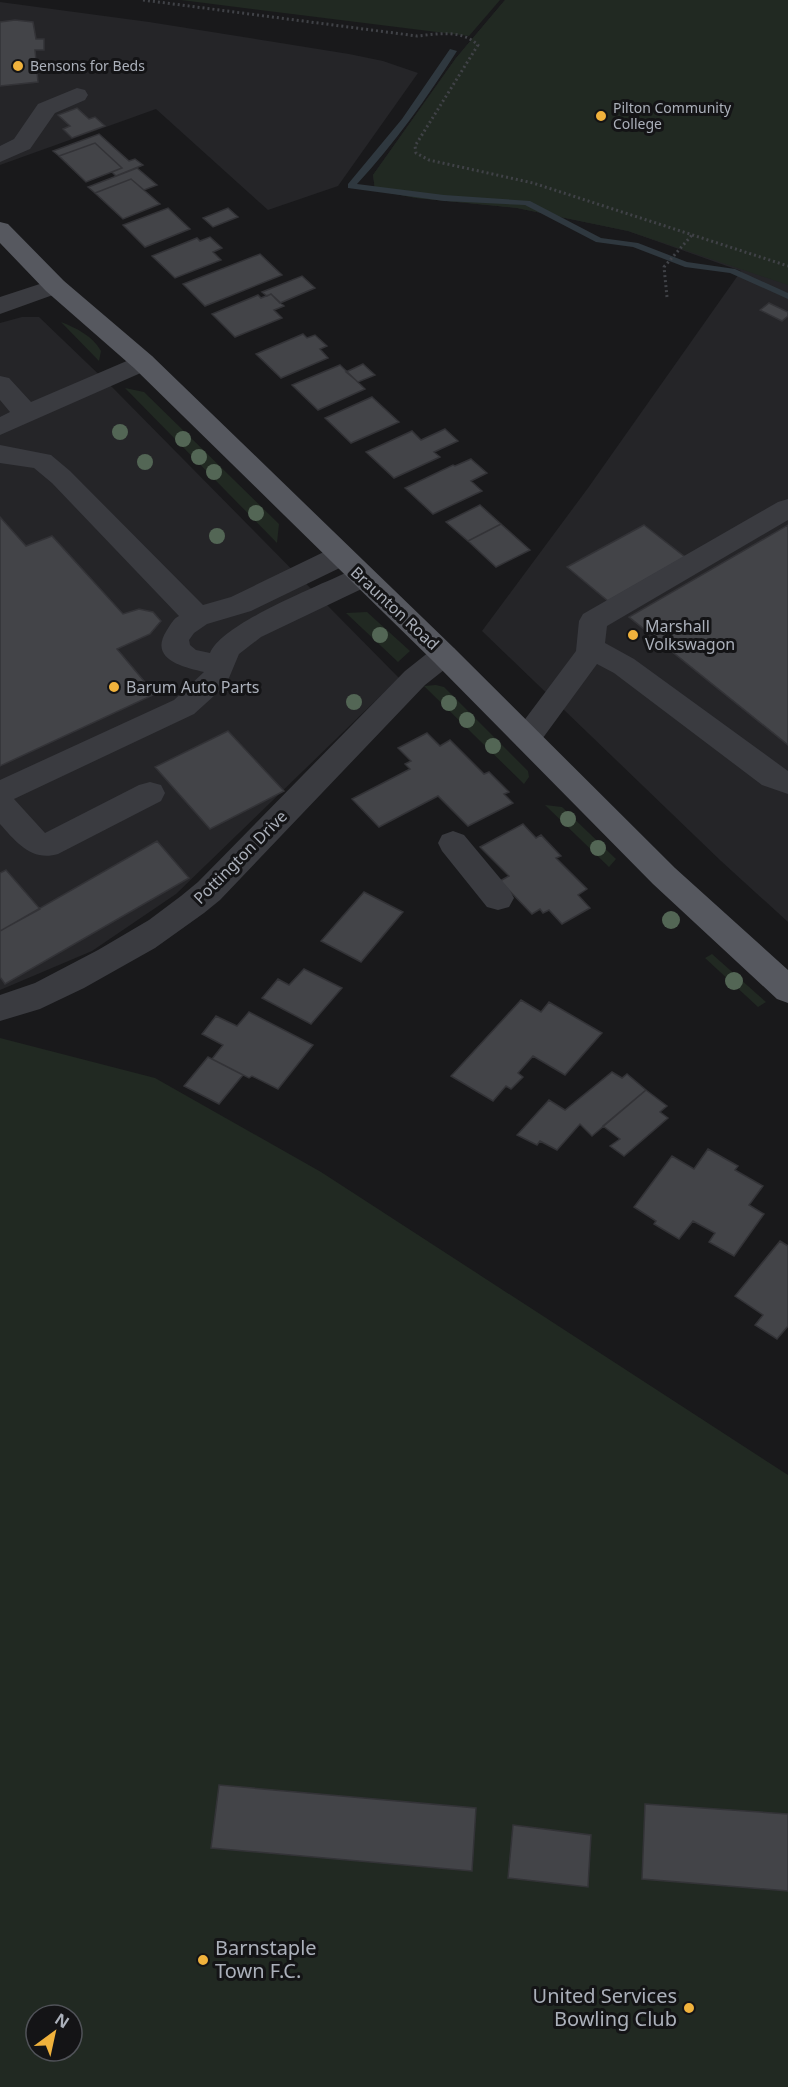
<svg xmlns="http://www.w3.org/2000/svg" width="788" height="2087" font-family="'Noto Sans',sans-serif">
  <rect width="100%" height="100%" fill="#19191b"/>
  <path fill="#252528" d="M505 0H788V922L721 861 482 631 588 488 741 271 628 231 517 208 416 198 375 190 373 175 456 58Z
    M0 2 149 22 349 54 383 61 418 73 338 186 268 210 156 109 0 165Z
    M22 317H39L113 388 399 678 176 894 92 951 0 990V323Z"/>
  <path fill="#212922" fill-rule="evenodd" d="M181 0H500L469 36Z
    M505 0H788V285L628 231 517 208 416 198 375 190 373 175 456 58Z
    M61 322C76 328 93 336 101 351L99 361Z
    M125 388 144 392 279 524 277 543Z
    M367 612 410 651 398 662 346 613Z
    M436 685 444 687 528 771 529 777 524 784 424 686Z
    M545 805 562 807 616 859 609 867Z
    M712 954 766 1002 758 1007 705 958Z
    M0 1038 155 1078 321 1172 788 1475V2087H0ZM36 2015H72V2051H36Z"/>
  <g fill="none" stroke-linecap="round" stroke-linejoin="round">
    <path fill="#2f383f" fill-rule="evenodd" d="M450 49 457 51C427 98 395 143 357 184L444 195 530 201 601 238 638 243 687 262 735 269 788 293V299L730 273 685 267 633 247 596 242 525 205 444 201 348 188V184L402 119Z"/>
  </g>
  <path fill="#434448" stroke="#333337" stroke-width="1.5" d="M15 20 33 22 36 39H44V50H35L38 82 0 86V22Z
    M77 108 89 119 95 117 105 126 72 138 63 129 70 126 58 115Z
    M99 134 129 161 135 159 143 165 116 176 112 172 122 168 95 143 59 156 53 151Z
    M95 143 122 168 86 182 59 156Z
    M137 168 157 185 144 190 131 179 95 193 88 187Z
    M131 179 160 204 123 219 95 193Z
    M168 208 190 229 145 247 123 225Z
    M228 208 238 217 213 227 203 218Z
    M210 237 222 248 213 252 221 260 175 278 152 256 197 238 200 241Z
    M260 254 282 275 205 306 183 284Z
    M302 276 315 288 280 303 271 294 267 296 262 292Z
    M271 294 284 306 274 310 282 318 235 337 212 314 258 295 261 298Z
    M769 303 788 312V316L782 321 760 310Z
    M303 334 307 338 315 335 327 346 320 349 328 358 281 378 256 354Z
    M363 364 375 375 358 382 346 372Z
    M340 365 365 389 318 410 292 385Z
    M372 397 399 422 351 443 325 418Z
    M445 429 458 441 434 452 440 457 394 478 366 452 412 431 421 440Z
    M471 459 487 473 471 481 482 491 433 514 405 488 453 465 455 466Z
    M480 505 501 524 468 541 446 522Z
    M0 517 26 546 52 536 123 614 139 609 153 612 161 621 150 634 117 649 155 694 0 766Z
    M501 524 530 550 496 567 468 541Z
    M644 525 685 557 608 601 567 567Z
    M788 525V745L629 617Z
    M228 731 284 791 210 829 155 767Z
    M427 733 440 746 450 740 484 774 489 772 509 792 504 794 513 803 468 826 438 796 379 827 352 799 410 769 405 764 411 761 398 748Z
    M523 824 536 838 541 835 561 856 556 858 587 889 578 895 590 908 562 924 549 910 543 913 540 909 532 914 500 881 509 876 480 847Z
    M157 841 189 878 5 984 0 977V931Z
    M6 870 40 909 0 931V873Z
    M364 892 403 912 361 962 321 941Z
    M304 969 342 988 311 1024 262 998 278 979 289 985Z
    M521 1000 541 1012 549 1002 602 1033 565 1075 533 1056 518 1073 523 1077 511 1089 506 1086 493 1101 451 1076Z
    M249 1012 313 1045 278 1089 252 1076 249 1078 212 1059 223 1045 202 1034 216 1016 237 1026Z
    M208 1057 243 1075 219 1104 184 1086Z
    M612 1072 622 1078 627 1074 646 1090 592 1136 580 1124 557 1150 540 1141 537 1145 517 1135 549 1100 565 1110Z
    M646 1090 667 1106 660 1112 668 1118 624 1156 610 1146 620 1139 603 1126Z
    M708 1149 738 1166 735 1170 763 1186 749 1205 764 1214 734 1256 709 1242 715 1233 693 1221 679 1239 654 1224 656 1221 634 1207 672 1156 694 1169Z
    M780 1241 788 1246V1326L777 1339 755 1325 763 1315 735 1296Z
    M219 1785 476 1808 472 1871 211 1848Z
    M645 1804 788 1814V1891L642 1879Z
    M513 1825 591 1835 588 1887 508 1878Z"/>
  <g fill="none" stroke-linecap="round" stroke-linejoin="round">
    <path stroke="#404247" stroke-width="3" stroke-dasharray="2 3" stroke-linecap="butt" d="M143 0 417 36C438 34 461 29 478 45L415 146 416 153 429 160 533 183 788 266
      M667 297 664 267 692 235"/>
    <path fill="#3a3b40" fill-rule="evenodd" d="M77 88 85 90 88 95 85 100 55 113 30 149 0 162V146L14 139 38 104Z
      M55 279 64 281 67 286 64 291 0 314V297Z
      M143 354 152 356 156 362 152 368 0 435V417L10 412 0 400V376L9 378 31 402Z
      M0 445 51 455 70 471 203 605 231 597 330 549 340 547 350 549 354 556 350 563 251 611 207 624 194 633 189 640 190 645 196 650 210 653C222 623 321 585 352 570L362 567 372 570 376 577 372 584 261 637 239 654 226 685 194 714 14 799 45 833 139 785 150 782 161 785 165 793 161 801 58 854C32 862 16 842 0 824V780L174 700 204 672C182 667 148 659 167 630 171 624 173 619 179 616L52 483 34 468 0 463Z
      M788 499V520L607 626 605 643 634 659 788 771V794L762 785 614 673 597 664 537 746 527 749 517 746 512 738 517 730 576 651 579 621 583 614 778 502Z
      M444 645 454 648 458 655 454 662 425 685 220 900 204 913 155 948 84 988 40 1009 0 1021V995L35 983 98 950 149 920 181 896 198 882 405 671 434 648Z
      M453 831 464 835 509 889 514 898 509 907 498 910 487 907 442 851 438 843 442 835Z"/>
    <path fill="#56585f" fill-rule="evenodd" d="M0 222 8 224 64 281 152 356 454 648 675 868 788 970V1003L777 999 653 884 434 662 134 368 46 291 0 243Z"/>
  </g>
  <g fill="#536655">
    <circle cx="120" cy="432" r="8"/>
    <circle cx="183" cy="439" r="8"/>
    <circle cx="199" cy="457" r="8"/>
    <circle cx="145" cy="462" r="8"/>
    <circle cx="214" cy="472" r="8"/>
    <circle cx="256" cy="513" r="8"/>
    <circle cx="217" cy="536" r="8"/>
    <circle cx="380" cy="635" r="8"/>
    <circle cx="354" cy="702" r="8"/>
    <circle cx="449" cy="703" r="8"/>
    <circle cx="467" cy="720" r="8"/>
    <circle cx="493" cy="746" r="8"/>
    <circle cx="568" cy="819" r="8"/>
    <circle cx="598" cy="848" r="8"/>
    <circle cx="671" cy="920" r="9"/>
    <circle cx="734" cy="981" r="9"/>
  </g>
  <g fill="#f0b23c" stroke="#141416" stroke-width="2">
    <circle cx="18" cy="66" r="6"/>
    <circle cx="601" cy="116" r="6"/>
    <circle cx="633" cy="635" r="6"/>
    <circle cx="114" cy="687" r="6"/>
    <circle cx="203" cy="1960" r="6"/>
    <circle cx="689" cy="2008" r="6"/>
  </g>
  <g text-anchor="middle" stroke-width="6" stroke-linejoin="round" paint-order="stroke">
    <g font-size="14" fill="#abb0ba" stroke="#141416" text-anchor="start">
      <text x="30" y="71">Bensons for Beds</text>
      <text x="613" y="113">Pilton Community<tspan x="613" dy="16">College</tspan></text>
    </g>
    <g font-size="16" fill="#abb0ba" stroke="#141416">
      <text transform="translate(395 608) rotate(43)" y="6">Braunton Road</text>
      <text transform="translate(240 857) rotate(-45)" y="6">Pottington Drive</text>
    </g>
    <g font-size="16" fill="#abb0ba" stroke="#141416" text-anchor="start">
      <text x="645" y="632">Marshall<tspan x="645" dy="18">Volkswagon</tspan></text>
      <text x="126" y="693">Barum Auto Parts</text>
    </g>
    <g font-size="20" fill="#abb0ba" stroke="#141416" text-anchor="start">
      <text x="215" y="1955">Barnstaple<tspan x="215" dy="23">Town F.C.</tspan></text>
      <text x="677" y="2003" text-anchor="end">United Services<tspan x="677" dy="23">Bowling Club</tspan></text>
    </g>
  </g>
  <g transform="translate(54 2033) rotate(33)"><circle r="28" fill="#141416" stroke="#505258" stroke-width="1.5"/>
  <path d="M0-4.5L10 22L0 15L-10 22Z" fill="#f0b23c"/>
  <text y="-9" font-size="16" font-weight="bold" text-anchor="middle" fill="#abb0ba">N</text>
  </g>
</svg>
